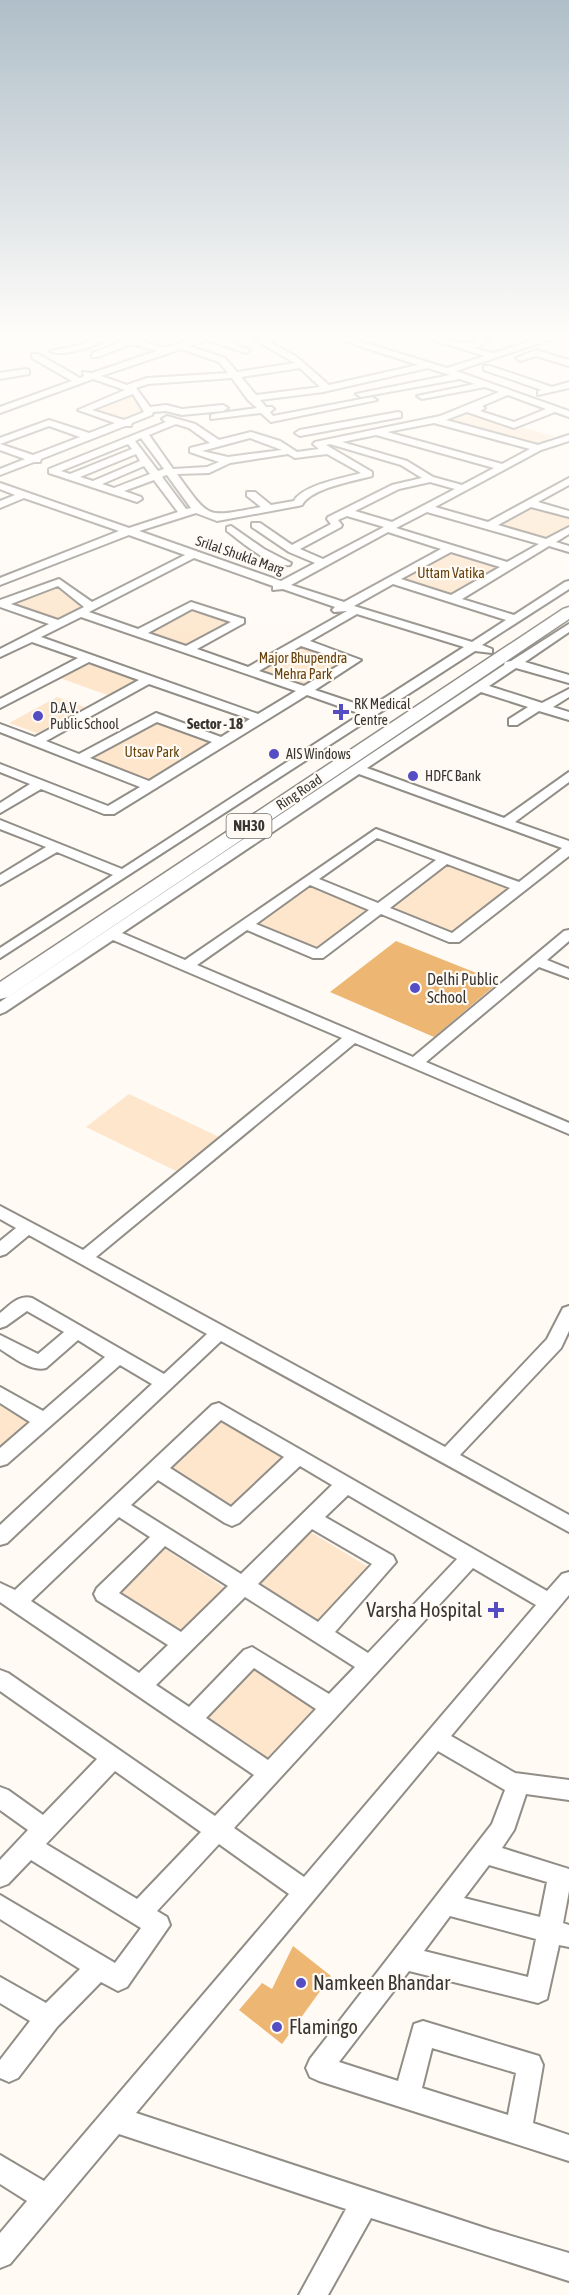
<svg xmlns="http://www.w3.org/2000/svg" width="569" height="2295" font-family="'Asap Condensed',sans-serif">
  <rect width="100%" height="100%" fill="#fffaf4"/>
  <path fill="#fde6cc" d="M131 394 142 412 121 420 89 409Z
    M467 413 554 436 535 445 446 421Z
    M530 506 569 517V525L546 539 497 525Z
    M451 551 501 566 451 595 401 580Z
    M55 586 82 607 56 619 10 603Z
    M193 609 229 622 186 645 149 632Z
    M300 645 349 661 305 687 256 670Z
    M86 662 138 681 110 696 57 677Z
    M57 697 85 707 37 733 9 723Z
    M155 722 214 744 150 783 90 759Z
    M448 865 508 889 452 932 391 907Z
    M309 885 368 908 316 948 256 924Z
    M129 1094 219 1137 176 1171 86 1127Z
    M0 1405 31 1424 0 1450Z
    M222 1420 283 1457 230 1506 168 1467Z
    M309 1531 370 1568 318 1621 258 1582Z
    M162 1547 225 1588 179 1633 116 1591Z
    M252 1665 318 1709 270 1761 204 1715Z"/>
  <path fill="#edb672" d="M396 941 499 982 434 1037 330 992Z
    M293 1946 331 1976 282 2044 239 2010 262 1983 272 1989Z"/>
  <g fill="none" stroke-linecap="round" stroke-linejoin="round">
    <defs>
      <path id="minor" d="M99 337H111C99 345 62 358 50 351L80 345Z
        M114 337H128L165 348 199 337H215L250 350 246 353 207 340 189 346 225 358 237 372 295 363 253 339 266 337 264 339 297 357 329 385 418 365 332 337H346L447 368 485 356 423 337C442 337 459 347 477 341L469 337H483L490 341 474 348 493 353 544 337H558L456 371 569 411V417L555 412 514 428 467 412 446 420 538 445 569 435V441L541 450 435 507 488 522 569 478V485L538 502 569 511V517L531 507 498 525 546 539 569 527V534L556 542 569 546V552L549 546 462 599 514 615 565 582 569 581V589L482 645 492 649V653L475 651 0 958V948L113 875 57 852 0 885V875L46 847 0 829V820L122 869 361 714 307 695 114 814H104L41 789 0 813V803L30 784 0 772V764L108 806 140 787 0 732V724L35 737 139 680 89 662 0 708V699L78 658 32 642 0 657V649L49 624 0 607V600L59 579 92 602 185 555 129 535 0 585V578L119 531 24 498 0 508V501L15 495 0 489V483L129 528 178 512 154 480 124 491 141 497 142 499 137 502 49 473V469L166 422 162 419 167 416 195 424 219 440 251 432 280 441 297 452 319 449 313 444 315 442 440 416 499 392 485 387 422 399 417 396 475 384 460 379 361 397 356 394 450 375 428 368 323 392 260 400 266 407H272L274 409 270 412 273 416 372 397 377 400 271 422 261 413 211 419V415L214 414 257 408 248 400 232 378 148 384 136 388 150 407 166 405 182 409 223 405 228 408 223 411 182 415 166 411 153 412 152 415 132 423 131 426H125L41 459 40 462H34L0 475V469L25 459 0 450V444L33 455 80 437 49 426 0 444V438L49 420 89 433 115 423 78 410 125 390 93 379 0 413V407L72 381 32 358V354H38L80 378 84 376 83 372 92 373 157 351 132 344 98 357H92V353L124 341ZM181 349 219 362 228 373 147 378 127 385 101 376ZM300 368 320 387 256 395 241 377ZM133 394 144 412 124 420 92 410ZM508 395 546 409 514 422 480 411 485 408 482 406ZM434 423 530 449 502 464 387 432ZM176 424 189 428 210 443 190 448V452L219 462 207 467 173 469 149 435ZM376 435 494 468 462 485 433 477 407 461 342 442ZM141 438 164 469 158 471 135 441ZM250 438 282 450 228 457 202 451ZM128 444 132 449 70 474 61 471ZM330 444 401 465 422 478 392 485 328 517 327 519 331 524 292 545 260 523H252V527L289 552 315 563 281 581 139 531 196 513 217 521 298 506 302 505C311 488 354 481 372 476V472L326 445ZM136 454 140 461 93 481 80 477ZM288 454 295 458 327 454 361 473C344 478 302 485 294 501L271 505 255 492H247V496L261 507C206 517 211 521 177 474L209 473 230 463ZM144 466 150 474 114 488 102 484ZM166 475H167L191 508 186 509 162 477ZM430 482 455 489 392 522 355 511 399 489ZM427 512 539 544 507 562 396 528ZM347 516 384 527 323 559 300 549 341 527 342 525 338 520ZM388 532 441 549 344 602 291 585ZM451 552 500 567 451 595 401 579ZM194 558 273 586V590L283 589 335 607 332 610 334 612 347 611 248 667 197 649 244 623V619L191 602 138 629 89 612ZM393 584 506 620 472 642 354 606ZM58 586 84 607 58 620 11 604ZM192 609 231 622 186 646 148 633ZM357 614 464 647 369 708 315 690 361 660 310 641ZM81 617 296 691 258 714 41 637ZM301 646 346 661 304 686 259 671ZM149 684 250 719 221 737 156 713 79 754 46 741ZM157 722 212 742 149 781 90 758Z
        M536 350 569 360V366L536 356 520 361 516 358Z
        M484 366H490L552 387 569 382V388L538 395V391L542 390 484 370Z
        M26 369 29 370V374L0 379V373Z
        M398 412 401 413V417L300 436 295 433 300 430Z
        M231 526 264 549 291 563 290 565C271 568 242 542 227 531V527Z
        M569 624V632L525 662 569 675V683L516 668 489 686 542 703 569 689V697L553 707 569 712V720L539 711 517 725H509V719L528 707 481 692 367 768 504 818 569 772V782L515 822 569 841V856L459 942H449L381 914 323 958H313L247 930 197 965 413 1057 564 931 569 930V941L547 960 569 969V978L539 967 426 1062 569 1123V1134L355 1043 96 1257 445 1447 547 1339 563 1308 569 1306V1331L561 1348 460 1455 569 1515V1532L221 1341 7 1543 0 1545V1525L152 1384 120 1365 7 1464 0 1466V1448L30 1422 0 1403V1387L43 1411 105 1357 78 1340 46 1368C31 1372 13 1357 0 1349V1335L38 1354 64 1332 27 1311 6 1326 0 1328V1313C10 1305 19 1294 32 1298L164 1374 207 1334 29 1235 6 1254 0 1256V1241L16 1228 0 1219V1206L83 1250 342 1038 113 940 5 1012 0 1014V1002L504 665 505 662 511 661ZM359 774 562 848 519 882 376 829 185 960 122 933ZM377 838 436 860 378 903 319 879ZM447 864 510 888 452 933 390 908ZM310 885 369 910 317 949 256 924Z
        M219 1403 547 1591 562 1574 569 1572V1595L451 1736 515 1773 569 1780V1800L526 1794 514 1830 502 1848 569 1869V1891L563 1923 569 1925V1947L559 1945 547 1999 538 2003 409 1971 339 2062 398 2081 414 2024 423 2021 539 2056 543 2065 533 2123 569 2135V2161L319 2081 310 2077 306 2068 310 2059 492 1824 505 1790 438 1751 136 2113 491 2230 569 2253V2281L371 2218 328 2295H299L346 2209 119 2134 10 2264 0 2268V2233L27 2201 0 2184V2155L44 2181 289 1894 219 1844 157 1911 167 1917 170 1925 127 1987 118 1991 101 1982 57 2027 18 2078 9 2082 0 2078V2060L30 2021 0 2003V1977L46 2003 80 1969 0 1919V1895L115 1963 141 1928 31 1860 8 1884 0 1887V1860L28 1830 0 1810V1787L8 1790 43 1815 97 1759 0 1691V1670L8 1673 215 1816 254 1775 0 1602V1583L15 1590 212 1405ZM221 1420 284 1457 231 1507 170 1468ZM300 1466 332 1485 241 1574 131 1505 158 1480 225 1523 232 1526 239 1523ZM348 1495 457 1559 368 1653 335 1632 396 1562 393 1556 325 1517ZM119 1517 150 1537 97 1588 94 1594 97 1600 168 1645 139 1673 31 1601ZM312 1529 372 1564 318 1622 258 1584ZM165 1546 228 1586 181 1632 119 1593ZM473 1568 536 1605 304 1877 234 1828ZM245 1597 355 1667 329 1694 252 1647 244 1650 189 1707 156 1685ZM254 1668 316 1709 268 1760 206 1718ZM115 1771 201 1832 137 1899 46 1844ZM489 1865 547 1882 540 1917 464 1898ZM450 1916 536 1939 528 1977 424 1951ZM432 2048 516 2073 508 2115 422 2088Z"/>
      <path id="highway" d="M569 607V619L8 997 0 999V982L563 609Z"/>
    </defs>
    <use href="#minor" stroke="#918d87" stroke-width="4"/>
    <use href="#highway" stroke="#918d87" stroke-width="3"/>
    <use href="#minor" fill="#fff" fill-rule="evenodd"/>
    <use href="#highway" fill="#fff" fill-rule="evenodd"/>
  </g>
  <linearGradient id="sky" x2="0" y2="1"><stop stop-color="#afbec8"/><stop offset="0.51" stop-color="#fffdfa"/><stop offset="1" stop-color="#fffdfa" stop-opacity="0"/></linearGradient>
  <rect width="569" height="659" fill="url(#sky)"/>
  <g fill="#554dc4" stroke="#fffaf4" stroke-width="2">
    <path d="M338 703h6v6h6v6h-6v6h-6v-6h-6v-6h6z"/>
    <circle cx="38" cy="716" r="6"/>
    <circle cx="274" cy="754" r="6"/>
    <circle cx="413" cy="776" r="6"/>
    <circle cx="415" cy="988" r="6"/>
    <path d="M493 1601h6v6h6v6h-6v6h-6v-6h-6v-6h6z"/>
    <circle cx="301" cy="1983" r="6"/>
    <circle cx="277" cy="2027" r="6"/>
  </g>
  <g text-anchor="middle" stroke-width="4.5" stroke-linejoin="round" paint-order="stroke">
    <g font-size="14" fill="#373532" stroke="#fffaf4">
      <text transform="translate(240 555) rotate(19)" y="5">Srilal Shukla Marg</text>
      <text transform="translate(299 792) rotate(-34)" y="5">Ring Road</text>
    </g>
    <g font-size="14" fill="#66420c" stroke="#fffaf4">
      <text x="451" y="578">Uttam Vatika</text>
      <text x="303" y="663">Major Bhupendra<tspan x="303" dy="16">Mehra Park</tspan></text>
      <text x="152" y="757">Utsav Park</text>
    </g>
    <g font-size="14" fill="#373532" stroke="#fffaf4" text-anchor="start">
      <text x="354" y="709">RK Medical<tspan x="354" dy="16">Centre</tspan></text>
      <text x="50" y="713">D.A.V.<tspan x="50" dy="16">Public School</tspan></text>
      <text x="286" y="759">AIS Windows</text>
      <text x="425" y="781">HDFC Bank</text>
    </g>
    <g font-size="15" font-weight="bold" fill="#373532" stroke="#fffaf4">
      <text x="215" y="729">Sector - 18</text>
    </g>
    <rect fill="#fffaf4" stroke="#73706c" stroke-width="1.5" x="226.5" y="814" width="45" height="24" rx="4.5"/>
    <g font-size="15" font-weight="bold" fill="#373532">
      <text x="249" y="831">NH30</text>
    </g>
    <g font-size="16" fill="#373532" stroke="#fffaf4" text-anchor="start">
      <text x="427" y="985">Delhi Public<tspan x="427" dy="18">School</tspan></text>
    </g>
    <g font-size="20" fill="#373532" stroke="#fffaf4" text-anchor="start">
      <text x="482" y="1617" text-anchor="end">Varsha Hospital</text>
      <text x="313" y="1990">Namkeen Bhandar</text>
      <text x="289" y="2034">Flamingo</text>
    </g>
  </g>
</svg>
